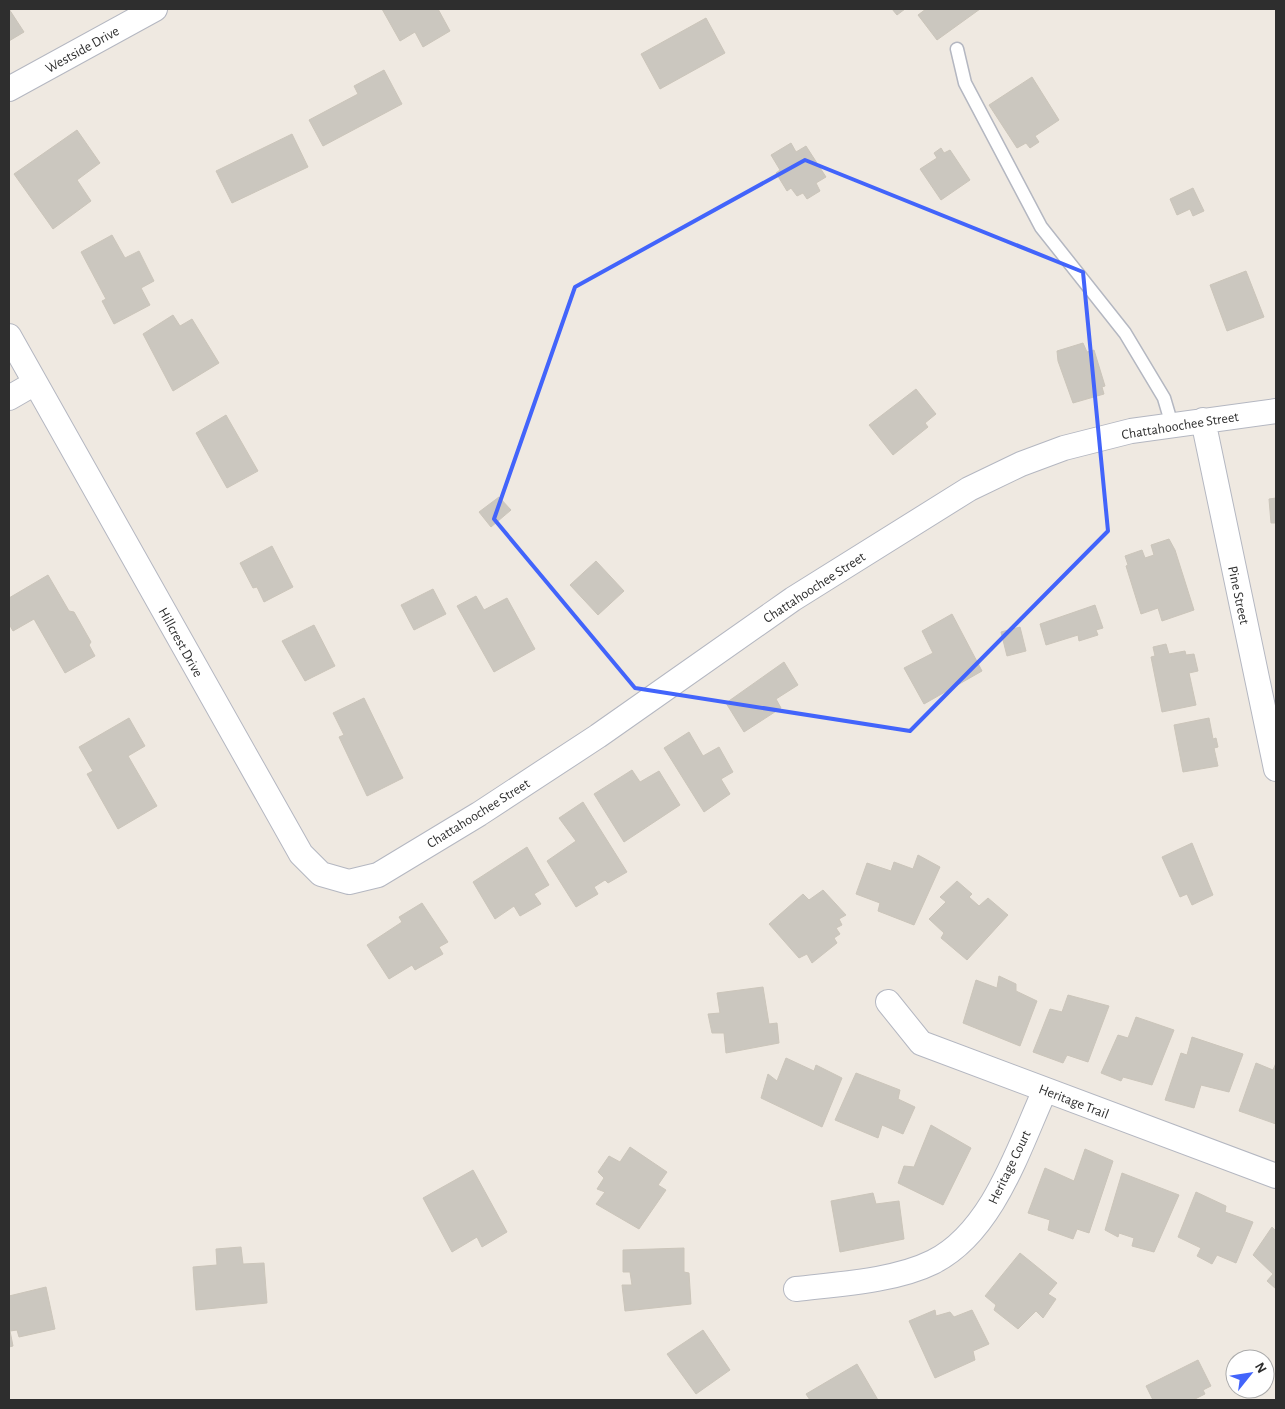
<svg xmlns="http://www.w3.org/2000/svg" width="1285" height="1409" font-family="'Alegreya Sans',sans-serif">
  <rect width="100%" height="100%" fill="#efe9e1"/>
  <path fill="#cbc7bf" stroke="#cbc5ba" d="M9 9 24 32 9 41Z
    M382 9H438L450 31 423 47 415 32 400 41Z
    M892 9H905L897 15Z
    M926 9H980L937 40 918 15Z
    M706 18 725 53 660 89 641 54Z
    M384 70 402 104 323 146 309 120 358 94 354 86Z
    M1032 77 1059 120 1035 136 1039 142 1030 148 1026 143 1017 148 989 105Z
    M77 130 100 163 77 180 91 201 53 229 14 174Z
    M292 134 308 167 232 203 216 171Z
    M791 143 796 152 806 146 826 177 816 183 820 191 807 199 803 193 797 196 791 188 787 191 776 173 780 170 771 155Z
    M941 148 944 153 950 150 970 180 941 200 920 169 937 158 934 153Z
    M1193 188 1204 211 1193 216 1190 209 1177 215 1170 199Z
    M112 235 125 258 139 251 154 281 141 288 150 305 114 324 102 301 106 299 81 252Z
    M1246 271 1264 317 1227 331 1210 285Z
    M173 315 180 326 192 319 219 363 173 391 143 334Z
    M1083 343 1087 352 1094 350 1105 386 1102 387 1104 394 1073 403 1058 361 1057 351Z
    M916 389 936 414 925 423 928 427 893 455 869 425Z
    M226 415 258 471 227 488 196 433Z
    M499 497 511 510 491 527 479 512Z
    M1276 498V523H1271L1269 499Z
    M1169 539 1175 550 1194 610 1162 621 1158 608 1141 614 1126 566 1128 565 1125 556 1142 550 1145 558 1154 555 1151 545Z
    M272 546 293 587 264 602 257 587 253 588 240 563Z
    M596 561 624 591 598 615 570 585Z
    M48 575 69 611 74 612 91 642 89 645 95 656 65 673 34 619 13 631 9 624V598Z
    M433 589 446 614 414 630 401 605Z
    M476 596 484 610 507 598 535 649 494 672 457 606Z
    M1095 605 1103 628 1096 630 1098 635 1079 641 1078 635 1046 645 1040 624Z
    M952 614 982 671 924 704 904 668 933 653 922 631Z
    M314 625 335 666 305 681 282 641Z
    M1020 627 1026 651 1007 656 1001 632Z
    M1166 644 1169 654 1185 651 1186 655 1194 654 1198 671 1189 673 1196 705 1162 712 1151 657 1155 656 1153 647Z
    M784 662 798 685 776 699 781 708 744 732 726 703Z
    M364 698 403 778 367 796 339 737 344 735 333 713Z
    M129 718 145 746 128 756 157 806 118 829 87 774 93 771 79 747Z
    M1209 718 1213 739 1216 738 1218 747 1214 748 1218 766 1183 772 1174 725Z
    M689 732 703 756 719 747 733 772 721 779 730 794 704 812 664 748Z
    M632 770 640 782 659 771 680 805 624 842 594 794Z
    M583 802 627 872 608 883 605 880 594 887 598 894 576 907 547 861 576 841 559 818Z
    M1192 843 1213 895 1192 905 1187 894 1180 897 1162 857Z
    M527 847 549 885 534 894 541 904 520 916 514 906 495 919 473 882Z
    M918 855 940 867 914 925 878 911 880 903 856 894 867 863 891 871 894 862 913 869Z
    M957 881 972 894 969 897 979 906 988 898 1008 915 967 960 941 938 944 933 929 919 946 902 940 897Z
    M823 890 846 915 839 919 842 925 836 928 840 934 834 938 837 943 812 963 807 954 799 958 769 924 803 894 809 900Z
    M422 903 448 942 439 947 443 954 415 970 412 965 389 979 367 945 402 922 399 917Z
    M999 976 1016 984V991L1037 1001 1020 1046 963 1023 976 980 997 988Z
    M763 987 769 1024 777 1023 779 1043 726 1053 724 1033H712L708 1014 720 1013 717 993Z
    M1068 995 1109 1006 1088 1062 1067 1055 1063 1063 1033 1052 1050 1009 1062 1012Z
    M1136 1017 1174 1030 1152 1085 1123 1077 1121 1081 1101 1073 1118 1035 1128 1038Z
    M1192 1037 1243 1054 1229 1092 1201 1085 1194 1108 1165 1100 1181 1053 1187 1055Z
    M786 1058 814 1071 816 1065 842 1078 822 1127 761 1098 768 1074 777 1081Z
    M1256 1063 1273 1070 1276 1063V1124L1239 1111Z
    M856 1073 900 1090 898 1099 915 1107 903 1134 882 1125 878 1138 835 1120Z
    M931 1125 971 1148 943 1205 898 1183 904 1166 914 1167Z
    M630 1147 667 1172 658 1185 666 1190 639 1229 596 1204 605 1192 597 1189 604 1178 598 1172 609 1156 620 1162Z
    M1085 1149 1113 1161 1089 1233 1077 1229 1073 1239 1048 1230 1050 1220 1028 1213 1045 1168 1074 1181Z
    M473 1170 507 1232 482 1247 477 1237 452 1252 423 1198Z
    M1122 1173 1179 1195 1154 1252 1132 1246 1134 1238 1119 1233 1118 1237 1105 1230Z
    M1196 1192 1226 1206 1225 1212 1253 1222 1236 1263 1217 1255 1212 1264 1197 1256 1201 1248 1178 1237Z
    M873 1193 876 1204 899 1201 904 1239 840 1252 831 1201Z
    M1272 1227 1276 1231V1289L1267 1281 1273 1274 1253 1255Z
    M241 1247 243 1264 264 1263 267 1303 196 1310 193 1267 217 1265 216 1249Z
    M684 1248V1272L689 1273 691 1304 625 1311 622 1285H632L630 1272H623V1250Z
    M1020 1253 1057 1283 1048 1294 1056 1299 1043 1318 1036 1311 1018 1329 994 1310 996 1305 985 1296Z
    M46 1287 55 1329 19 1337 17 1330 10 1331 13 1346 9 1347V1296Z
    M935 1310 936 1316 950 1312 954 1317 972 1310 989 1344 973 1351 975 1360 935 1378 909 1321Z
    M703 1330 730 1370 696 1394 667 1354Z
    M1198 1360 1211 1386 1203 1390 1205 1394 1193 1400H1153L1146 1386Z
    M857 1364 878 1400H810L806 1394Z"/>
  <g fill="none" stroke-linecap="round" stroke-linejoin="round">
    <defs>
      <path id="lane" d="M957 49 965 83 1041 227 1125 333 1164 398 1172 425"/>
      <path id="street" d="M9 89 155 9
        M9 336 301 854 321 874 349 882 378 875 479 814 598 736 793 599 969 489 1021 464 1064 448 1131 431 1276 411
        M9 398 35 383
        M1203 420 1276 769
        M888 1002 921 1043 1276 1176
        M796 1289C838 1284 895 1281 933 1262 993 1232 1019 1147 1045 1090"/>
    </defs>
    <use href="#lane" stroke="#b4b7c1" stroke-width="15"/>
    <use href="#street" stroke="#b4b7c1" stroke-width="26"/>
    <use href="#lane" stroke="#fff" stroke-width="12"/>
    <use href="#street" stroke="#fff" stroke-width="24"/>
  </g>
  <path fill="none" stroke="#4264fb" stroke-width="4" stroke-linejoin="round" d="M805 160 1083 272 1108 531 910 731 635 688 494 519 575 287Z"/>
  <g text-anchor="middle" stroke-width="5" stroke-linejoin="round" paint-order="stroke">
    <g font-size="14" fill="#2e2e2e" stroke="#fff">
      <text transform="translate(82 49) rotate(-29)" y="5">Westside Drive</text>
      <text transform="translate(1180 425) rotate(-9)" y="5">Chattahoochee Street</text>
      <text transform="translate(814 587) rotate(-33)" y="5">Chattahoochee Street</text>
      <text transform="translate(1239 595) rotate(78)" y="5">Pine Street</text>
      <text transform="translate(181 642) rotate(61)" y="5">Hillcrest Drive</text>
      <text transform="translate(478 813) rotate(-32)" y="5">Chattahoochee Street</text>
      <text transform="translate(1074 1101) rotate(21)" y="5">Heritage Trail</text>
      <text transform="translate(1009 1167) rotate(-64)" y="5">Heritage Court</text>
    </g>
  </g>
  <rect width="1285" height="1409" fill="none" stroke="#2e2e2e" stroke-width="20"/>
  <g transform="translate(1250 1374) rotate(60)"><circle r="24" fill="#ffffff" stroke="#ababab"/>
  <path d="M0-4L9 19L0 12L-9 19Z" fill="#4264fb"/>
  <text y="-8" font-size="14" font-weight="bold" text-anchor="middle" fill="#2e2e2e">N</text>
  </g>
</svg>
